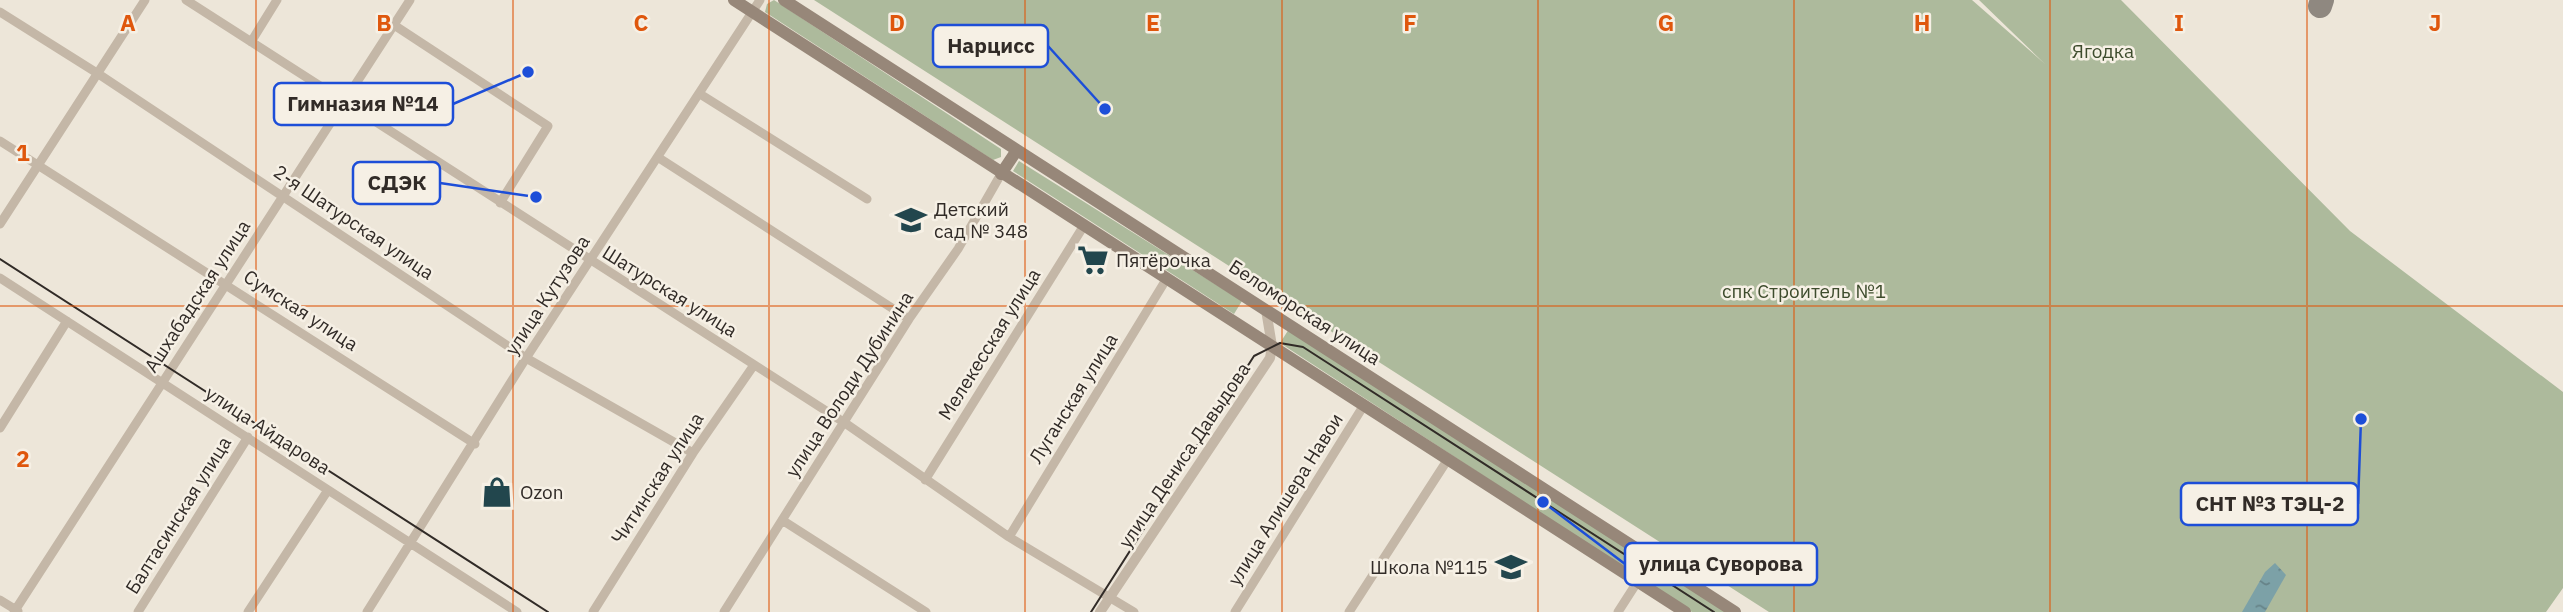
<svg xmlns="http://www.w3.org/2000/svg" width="2563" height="612" font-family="'IBM Plex Sans',sans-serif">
  <defs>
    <pattern id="water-ripples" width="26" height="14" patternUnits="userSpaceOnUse" patternTransform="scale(1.75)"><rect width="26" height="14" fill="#7ca1a7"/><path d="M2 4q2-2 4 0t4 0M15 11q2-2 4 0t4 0" fill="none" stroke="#668388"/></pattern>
  </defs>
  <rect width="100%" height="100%" fill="#ede6d9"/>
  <path fill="#adba9c" d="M774 0 1001 149V157L993 160 765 12 767 4Z
    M814 0H1972L2045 64 1979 0H2121L2350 231 2563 392V588L2546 612H1769Z
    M1019 161 1242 301 1234 314 1013 171Z
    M1289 329 1646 561 1637 576 1280 343Z
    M1655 565 1727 612H1692L1645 582Z"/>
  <path fill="url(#water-ripples)" d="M2275 563 2286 575 2265 612H2242L2265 572Z"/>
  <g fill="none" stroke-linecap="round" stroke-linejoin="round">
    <path stroke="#8f8880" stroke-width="24" d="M2320 6 2322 0"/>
    <path stroke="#c4b7a7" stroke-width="9" d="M186 0 845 423 1009 537 1134 612
      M0 12 97 73 526 358 693 453
      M394 25 548 126 500 203
      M251 42 277 0
      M700 94 867 199
      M0 141 475 444
      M659 158 909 319
      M0 224 145 0
      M0 278 517 612
      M0 428 67 321
      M925 480 1083 227
      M782 520 926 612
      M1009 537 1167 278
      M0 600 18 611
      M14 612 410 0
      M138 612 248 437
      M248 612 328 490
      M367 612 526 358 760 0
      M593 612 693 453 754 365
      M724 612 909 319 958 249 1001 174
      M1235 612 1364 405
      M1349 612 1448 459
      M1618 612 1652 559"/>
    <path stroke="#c4b7a7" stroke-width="10" d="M1100 612 1270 358 1272 346 1266 310"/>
    <path stroke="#978779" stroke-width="12" d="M734 0 1685 612
      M784 0 1735 612
      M1001 174 1017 150"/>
    <path stroke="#312b27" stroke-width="2" d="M0 259 548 612
      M1091 612 1254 356 1280 343 1303 347 1714 612"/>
  </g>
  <path fill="none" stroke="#df570d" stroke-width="2" stroke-opacity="0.55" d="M256 0V612M513 0V612M769 0V612M1025 0V612M1282 0V612M1538 0V612M1794 0V612M2050 0V612M2307 0V612M0 306H2563"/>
  <defs>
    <symbol id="school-bare" viewBox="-9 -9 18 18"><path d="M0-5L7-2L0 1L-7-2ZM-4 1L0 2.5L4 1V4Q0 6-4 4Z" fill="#22464d" stroke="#f6f0e5" stroke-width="2.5" paint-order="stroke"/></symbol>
    <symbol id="supermarket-bare" viewBox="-9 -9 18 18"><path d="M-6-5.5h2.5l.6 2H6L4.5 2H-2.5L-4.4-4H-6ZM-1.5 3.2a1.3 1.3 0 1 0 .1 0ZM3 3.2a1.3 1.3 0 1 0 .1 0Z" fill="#22464d" stroke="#f6f0e5" stroke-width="2.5" paint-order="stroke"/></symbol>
    <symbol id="shop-bare" viewBox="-9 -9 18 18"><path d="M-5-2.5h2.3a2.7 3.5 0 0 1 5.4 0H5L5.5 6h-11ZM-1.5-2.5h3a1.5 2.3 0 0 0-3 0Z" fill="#22464d" stroke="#f6f0e5" stroke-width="2.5" paint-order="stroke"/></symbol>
  </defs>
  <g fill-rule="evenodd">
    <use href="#school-bare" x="889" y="198" width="44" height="44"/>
    <use href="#supermarket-bare" x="1071" y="238" width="44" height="44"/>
    <use href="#shop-bare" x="475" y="470" width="44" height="44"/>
    <use href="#school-bare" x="1489" y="545" width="44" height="44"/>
  </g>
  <g text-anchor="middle" stroke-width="5" stroke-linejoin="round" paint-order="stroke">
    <g font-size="19" fill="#3e4c2d" stroke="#f6f0e5">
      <text x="2103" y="58">Ягодка</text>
      <text x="1804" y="298">спк Строитель №1</text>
    </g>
    <g font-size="19" fill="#312b27" stroke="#f6f0e5" text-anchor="start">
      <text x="934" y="216">Детский<tspan x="934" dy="22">сад № 348</tspan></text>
      <text x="1116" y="267">Пятёрочка</text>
      <text x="520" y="499">Ozon</text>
      <text x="1488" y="574" text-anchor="end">Школа №115</text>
    </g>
    <g font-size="19" fill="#312b27" stroke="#f6f0e5">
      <text transform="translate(354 222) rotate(34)" y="7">2-я Шатурская улица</text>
      <text transform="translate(670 291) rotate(32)" y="7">Шатурская улица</text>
      <text transform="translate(547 295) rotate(-57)" y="7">улица Кутузова</text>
      <text transform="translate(197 296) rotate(-57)" y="7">Ашхабадская улица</text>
      <text transform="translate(301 310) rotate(33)" y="7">Сумская улица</text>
      <text transform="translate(1305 312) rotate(33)" y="7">Беломорская улица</text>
      <text transform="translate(989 344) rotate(-58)" y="7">Мелекесская улица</text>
      <text transform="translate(849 384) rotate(-57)" y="7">улица Володи Дубинина</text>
      <text transform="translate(1073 398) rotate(-58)" y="7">Луганская улица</text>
      <text transform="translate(268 430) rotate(33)" y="7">улица Айдарова</text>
      <text transform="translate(1184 455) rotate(-56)" y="7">улица Дениса Давыдова</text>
      <text transform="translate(657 478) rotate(-57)" y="7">Читинская улица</text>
      <text transform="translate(1285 499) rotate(-58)" y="7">улица Алишера Навои</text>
      <text transform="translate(178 515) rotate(-58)" y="7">Балтасинская улица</text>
    </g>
  </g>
  <g font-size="23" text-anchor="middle" font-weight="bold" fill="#df570d" stroke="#f6f0e5" stroke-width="5" stroke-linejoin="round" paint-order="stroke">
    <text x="128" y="31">A</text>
    <text x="384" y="31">B</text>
    <text x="641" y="31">C</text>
    <text x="897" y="31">D</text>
    <text x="1153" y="31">E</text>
    <text x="1410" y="31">F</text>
    <text x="1666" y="31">G</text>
    <text x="1922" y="31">H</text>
    <text x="2179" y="31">I</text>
    <text x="2435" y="31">J</text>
    <text x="23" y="161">1</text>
    <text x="23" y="467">2</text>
  </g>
  <path fill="none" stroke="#1d4ed8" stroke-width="2.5" d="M1105 109L1048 46M528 72L453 104M536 197L440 183M2361 419L2358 504M1543 502L1625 564"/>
  <g fill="#1d4ed8" stroke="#f6f0e5" stroke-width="2.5">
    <circle cx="1105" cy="109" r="7"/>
    <circle cx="528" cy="72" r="7"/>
    <circle cx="536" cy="197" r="7"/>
    <circle cx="2361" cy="419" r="7"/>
    <circle cx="1543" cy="502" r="7"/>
  </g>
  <g fill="#f6f0e5" stroke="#1d4ed8" stroke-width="2.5">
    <rect x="933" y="25" width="115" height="42" rx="7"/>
    <rect x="274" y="83" width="179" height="42" rx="7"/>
    <rect x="353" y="162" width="87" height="42" rx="7"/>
    <rect x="2181" y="483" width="177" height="42" rx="7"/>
    <rect x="1625" y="543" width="192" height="42" rx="7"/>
  </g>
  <g font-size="21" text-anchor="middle" font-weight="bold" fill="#312b27">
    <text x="991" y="53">Нарцисс</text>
    <text x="363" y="111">Гимназия №14</text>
    <text x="397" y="190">СДЭК</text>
    <text x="2270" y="511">СНТ №3 ТЭЦ-2</text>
    <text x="1721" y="571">улица Суворова</text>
  </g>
</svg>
